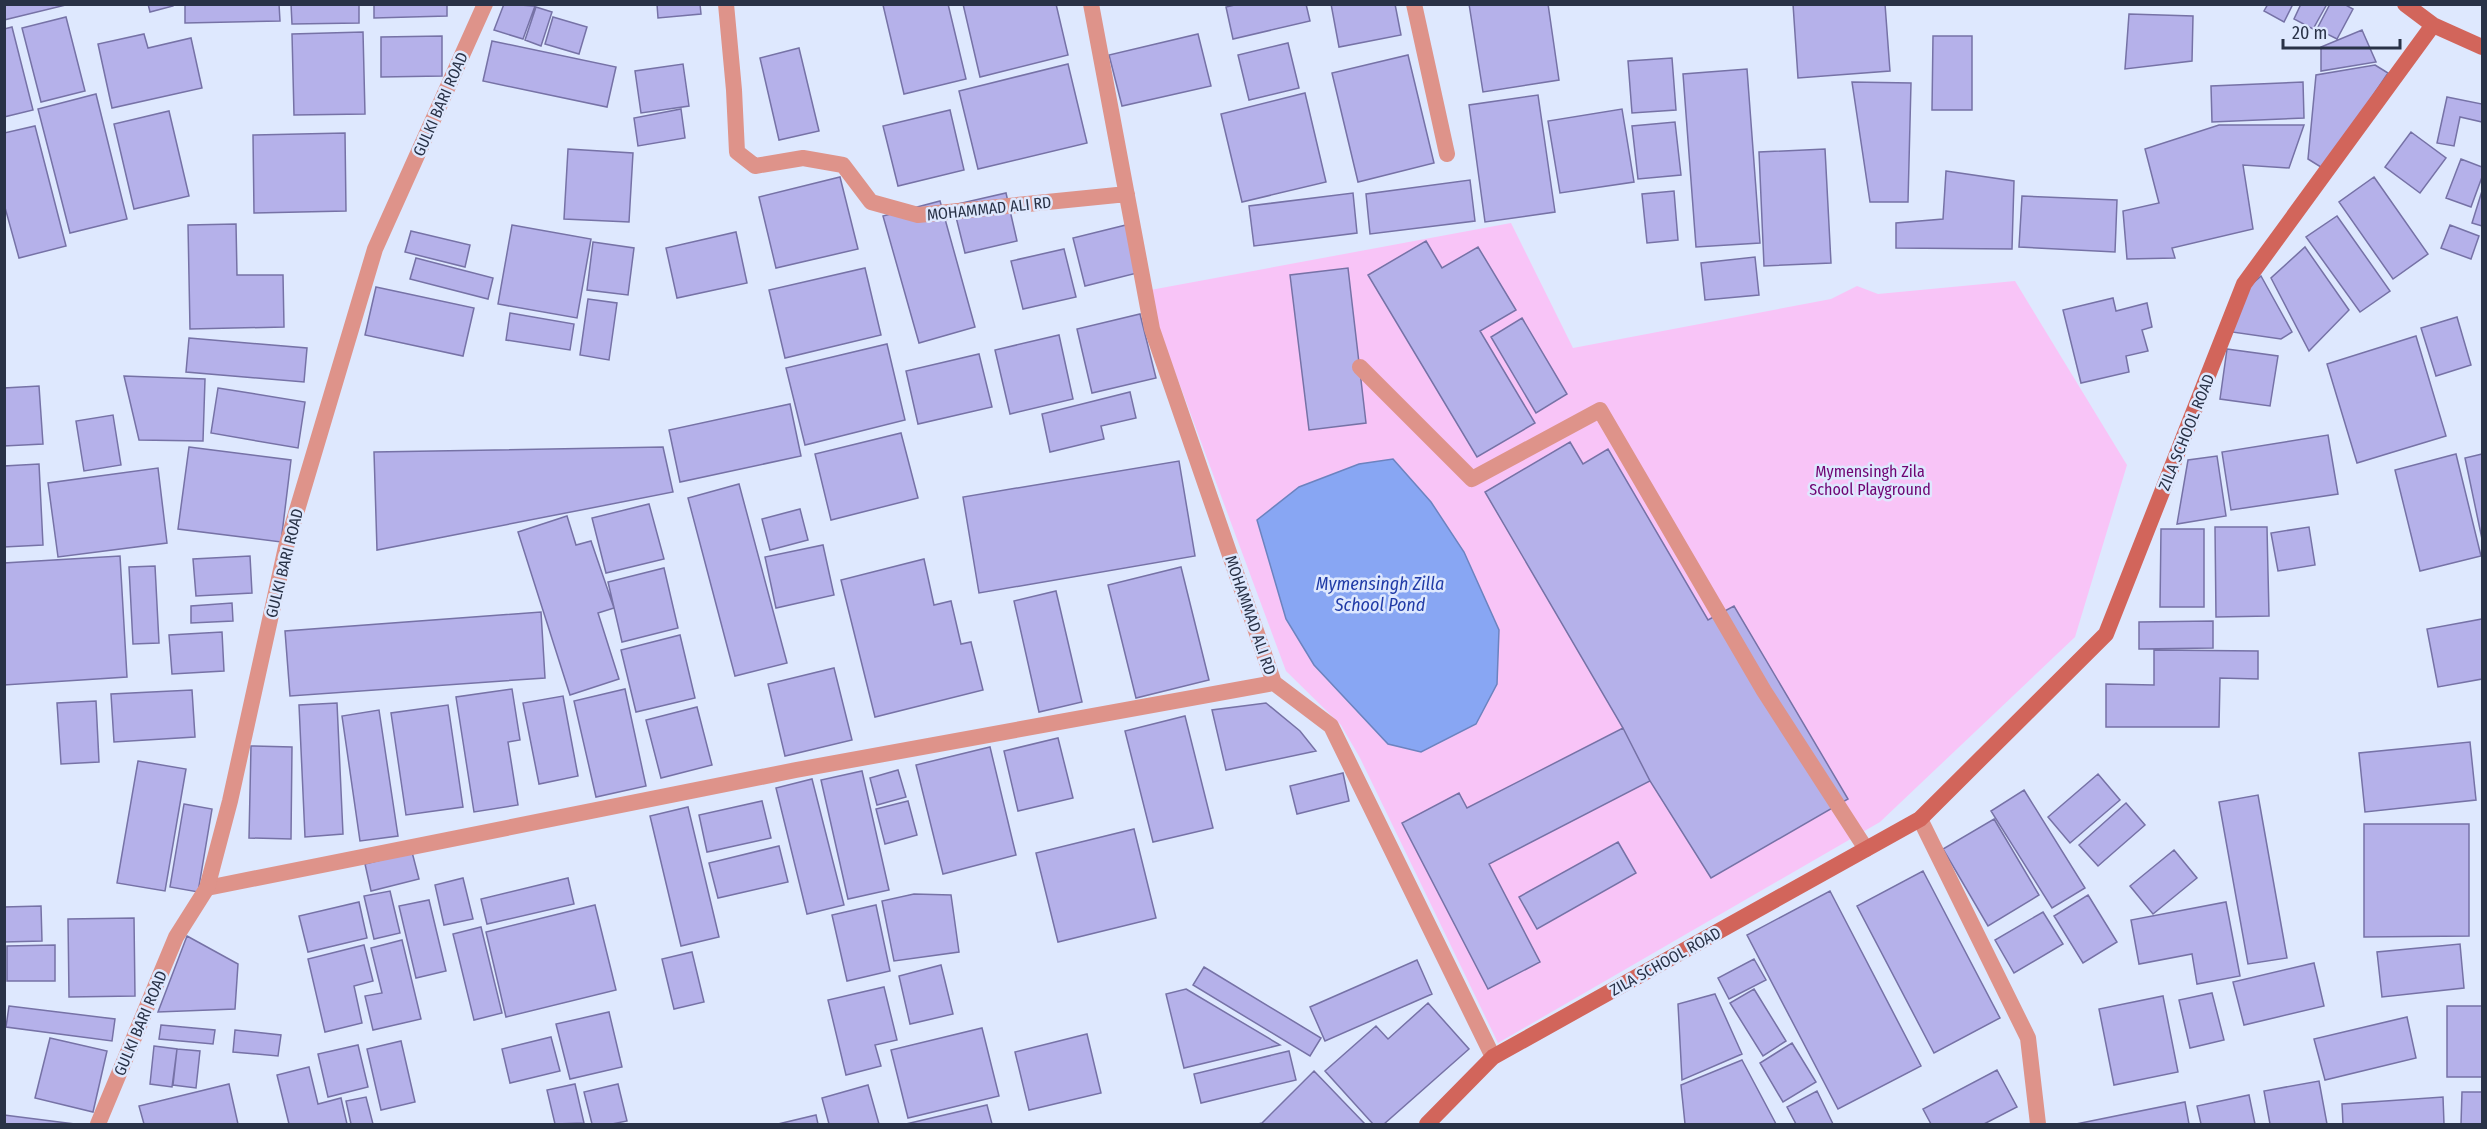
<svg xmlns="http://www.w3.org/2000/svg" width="2487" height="1129" font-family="'Fira Sans Condensed',sans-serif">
  <rect width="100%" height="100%" fill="#dee8fe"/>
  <path fill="#f8c4f7" d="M1511 223 1573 348 1831 299 1857 286 1878 294 2015 281 2127 465 2075 637 1880 822 1498 1043 1360 758 1341 725 1286 671 1145 291Z"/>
  <path fill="#88a6f3" stroke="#6c83bf" stroke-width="1.5" d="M1393 459 1431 502 1464 552 1499 630 1497 684 1476 724 1421 752 1388 744 1314 665 1286 619 1257 520 1299 487 1359 464Z"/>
  <path fill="#b5b1ea" stroke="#7672a6" stroke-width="1.5" d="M4 4H66V5L4 20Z
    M148 4H173V6L150 12Z
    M185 4H279L280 21 185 23Z
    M291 4H359V23L292 24Z
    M374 4H447V16L374 18Z
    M504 4 535 6 523 39 494 30Z
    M657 4H700L701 14 658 18Z
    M948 4 966 79 904 94 883 5Z
    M963 4H1056L1068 55 980 77Z
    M1239 4H1306L1310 21 1233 39 1226 7Z
    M1331 4H1395L1401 35 1339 47Z
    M1469 4H1548L1559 80 1483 92Z
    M1793 4H1885L1890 71 1798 78Z
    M2268 4H2293L2284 22 2264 11Z
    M2301 4H2327L2313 29 2294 19Z
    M2330 4H2344L2353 9 2337 39 2317 29Z
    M536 7 552 12 541 46 525 40Z
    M2129 14 2193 16 2192 61 2125 69Z
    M66 17 85 91 41 102 22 28Z
    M553 17 587 27 579 54 545 44Z
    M12 27 33 110 4 117V29Z
    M2362 30 2376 62 2321 71V47Z
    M363 32 365 114 294 115 292 34Z
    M144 34 148 48 191 38 202 88 112 108 98 44Z
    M1198 34 1211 86 1122 106 1109 55Z
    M442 36V76L381 77V37Z
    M1933 36H1972V110H1932Z
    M492 41 616 67 607 107 483 81Z
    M1288 43 1299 88 1249 100 1238 55Z
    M799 48 819 131 779 140 760 58Z
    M1408 55 1434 163 1358 182 1332 73Z
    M1672 58 1676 110 1632 113 1628 61Z
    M683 64 689 106 641 113 635 71Z
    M1068 64 1087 143 978 169 959 91Z
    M2375 65 2388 73 2324 169 2308 159 2316 75Z
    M1747 69 1760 243 1696 247 1683 74Z
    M1852 82 1911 83 1908 202H1870Z
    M2303 82 2304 118 2212 122 2211 86Z
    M1305 93 1326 182 1242 202 1221 114Z
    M96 94 127 219 70 233 38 109Z
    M1538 95 1555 212 1485 222 1469 105Z
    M2447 97 2482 104V122L2460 117 2454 146 2437 143Z
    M681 109 685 138 638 146 634 118Z
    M1622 109 1634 182 1560 193 1548 121Z
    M950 110 964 170 898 186 883 126Z
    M169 111 189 196 134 209 114 124Z
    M1675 122 1681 175 1638 179 1632 126Z
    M2219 125H2304L2289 168 2243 165 2253 229 2172 248 2175 258 2127 259 2123 211 2159 203 2145 149Z
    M35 126 66 246 19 258 4 204V133Z
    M2411 132 2446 158 2420 193 2385 167Z
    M345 133 346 211 254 213 253 135Z
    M568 149 633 153 629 222 564 219Z
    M1825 149 1831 263 1764 266 1759 152Z
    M2461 159 2482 167V177L2471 207 2446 198Z
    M1946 171 2014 181 2012 249 1896 248V223L1943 219Z
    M840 177 858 249 776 268 759 197Z
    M2374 177 2428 254 2393 279 2339 202Z
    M1470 180 1475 221 1370 234 1366 194Z
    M1674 191 1678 240 1647 243 1642 194Z
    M2482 191V226L2472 223Z
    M1006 193 1017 241 965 253 953 205Z
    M1353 193 1357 233 1254 246 1249 206Z
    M2022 196 2117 200 2115 252 2019 247Z
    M940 201 975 327 919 343 883 216Z
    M2337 216 2390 291 2360 312 2306 237Z
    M236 224 237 275H283L284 327 190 329 188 225Z
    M512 225 591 239 577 318 498 304Z
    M1126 225 1137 273 1085 286 1073 238Z
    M2450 225 2479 236 2471 259 2441 248Z
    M411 231 470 245 465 267 405 252Z
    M736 232 747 283 677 298 666 248Z
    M1426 241 1442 268 1478 247 1516 310 1480 331 1535 423 1477 457 1368 275Z
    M593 242 634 248 628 295 587 290Z
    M2305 247 2349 310 2309 351 2271 278Z
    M1064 249 1076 297 1023 309 1011 261Z
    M1755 257 1759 295 1705 300 1701 263Z
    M416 258 493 278 488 299 410 279Z
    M865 268 881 335 785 358 769 290Z
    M1348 268 1366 423 1309 430 1290 275Z
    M2261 276 2292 332 2281 339 2225 331 2241 294Z
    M376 287 474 308 463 356 365 335Z
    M2113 298 2116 311 2147 303 2152 327 2142 330 2148 351 2126 356 2129 372 2081 383 2063 310Z
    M588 299 617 303 609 360 580 355Z
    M510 313 574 324 570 350 506 340Z
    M1140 314 1156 378 1092 393 1077 329Z
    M2457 317 2471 365 2436 376 2421 328Z
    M1522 318 1567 394 1536 413 1491 337Z
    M1059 335 1073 399 1010 414 995 350Z
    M2416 336 2446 436 2357 463 2327 364Z
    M189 338 307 348 304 382 186 372Z
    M887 344 905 420 805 445 786 368Z
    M2227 349 2278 356 2270 406 2220 399Z
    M979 354 992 407 918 424 906 371Z
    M124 376 205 379 203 441 139 440Z
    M39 386 43 444 4 446V388Z
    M218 388 305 402 298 448 211 433Z
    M1130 392 1136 418 1101 426 1104 439 1050 452 1042 414Z
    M790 404 801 456 680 482 669 430Z
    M113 415 121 465 84 471 76 421Z
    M901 433 918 498 831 520 815 454Z
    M2328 435 2338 494 2231 510 2222 452Z
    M1570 442 1583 464 1608 449 1708 620 1734 606 1848 799 1711 878 1650 781 1623 728 1485 492Z
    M189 447 291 460 281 542 178 529Z
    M663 447 673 492 377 550 374 452Z
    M2456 454 2481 556 2420 571 2395 470Z
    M2482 454V539L2465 458Z
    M2217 456 2226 516 2177 524 2188 460Z
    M1179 461 1195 556 979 593 963 497Z
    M39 464 43 545 4 547V466Z
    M158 468 167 543 58 557 48 483Z
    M739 484 787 663 735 676 688 498Z
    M649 504 664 559 606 573 592 518Z
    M800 509 808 540 770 550 762 519Z
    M567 516 576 545 591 541 614 608 598 613 619 679 570 695 518 532Z
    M2215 527H2267L2269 616 2216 617Z
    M2309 527 2315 565 2278 571 2271 533Z
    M2161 529H2204V607H2160Z
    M823 545 834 595 776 608 765 557Z
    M120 556 127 677 4 685V563Z
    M250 556 252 593 196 596 193 559Z
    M924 559 934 605 951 601 961 644 971 642 983 690 875 717 841 580Z
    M155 566 159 643 133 644 129 567Z
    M1181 567 1209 680 1136 698 1108 585Z
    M664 568 678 628 622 642 608 582Z
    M1056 591 1082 702 1039 712 1014 601Z
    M232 603 233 621 191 623V606Z
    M541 612 545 678 290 696 285 631Z
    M2482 619V679L2438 687 2427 629Z
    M2213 621V648L2139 649V622Z
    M222 632 224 671 172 674 169 635Z
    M680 635 695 698 636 712 621 650Z
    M2154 650 2258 651V679L2220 678 2219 727H2106V684L2154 685Z
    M834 668 852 740 785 756 768 684Z
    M512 689 520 740 508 742 518 805 474 812 456 697Z
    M625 689 646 786 596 797 574 701Z
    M192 690 195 737 114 742 111 694Z
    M563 696 578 776 539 784 523 703Z
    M96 701 99 762 61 764 57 703Z
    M337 703 343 834 305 837 299 705Z
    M1266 703 1300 731 1316 751 1226 770 1212 710Z
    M448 705 463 807 406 815 391 713Z
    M697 707 712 765 661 778 646 720Z
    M379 710 398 836 360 841 342 716Z
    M1185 716 1213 828 1153 842 1125 731Z
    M1623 728 1650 781 1489 864 1540 962 1488 989 1402 823 1459 793 1467 808Z
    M1058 738 1073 798 1018 811 1004 751Z
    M2470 742 2476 800 2365 812 2359 753Z
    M251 746 292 747 291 839 249 838Z
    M990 747 1016 855 943 874 916 765Z
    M138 761 186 769 165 891 117 883Z
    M898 770 906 797 877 805 870 778Z
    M862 771 889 890 848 899 821 780Z
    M1343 773 1349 801 1297 814 1290 786Z
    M2098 774 2120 800 2070 843 2048 817Z
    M812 779 844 905 807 914 776 788Z
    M2024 790 2085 888 2052 908 1991 811Z
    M2258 795 2287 958 2248 964 2219 802Z
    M762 801 771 838 707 852 699 815Z
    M908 801 917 835 885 844 876 809Z
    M2126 803 2145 825 2098 866 2079 845Z
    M184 804 212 809 198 892 170 887Z
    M688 807 719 937 681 946 650 816Z
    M1994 819 2039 895 1988 926 1943 849Z
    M2364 824H2469V936L2364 937Z
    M1134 829 1156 918 1058 942 1036 853Z
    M1618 842 1636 873 1537 929 1519 897Z
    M779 846 788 882 718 898 709 863Z
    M2174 850 2197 878 2153 914 2130 886Z
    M412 852 419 879 371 891 365 864Z
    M1923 871 2000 1018 1934 1053 1857 906Z
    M463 878 473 919 444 925 435 885Z
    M568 878 574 904 487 924 481 899Z
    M390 891 400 933 374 939 364 896Z
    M1830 891 1921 1066 1838 1109 1747 935Z
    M914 894 951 895 959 952 894 961 882 901Z
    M2088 895 2117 942 2083 963 2054 916Z
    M429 900 446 971 416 978 399 906Z
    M359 902 367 938 308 952 299 916Z
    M2226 902 2240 976 2197 984 2192 954 2139 964 2131 920Z
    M595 905 616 990 506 1017 486 932Z
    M876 905 890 971 847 981 832 915Z
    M41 906 42 941 4 942V907Z
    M2043 912 2063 944 2014 973 1995 940Z
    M134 918 135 996 69 997 68 919Z
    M481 927 502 1013 474 1020 453 934Z
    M187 936 238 964 235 1009 158 1012Z
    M402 940 421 1019 373 1030 365 996 382 993 371 948Z
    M2460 944 2464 988 2382 997 2377 952Z
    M55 945V981H7V946Z
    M364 945 373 981 354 986 362 1023 325 1032 308 959Z
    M692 952 704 1002 674 1009 662 959Z
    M1754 959 1766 980 1729 999 1718 978Z
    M1417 960 1432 994 1325 1041 1310 1007Z
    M2314 963 2324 1006 2244 1025 2233 982Z
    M941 965 953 1014 910 1024 899 976Z
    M1204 967 1321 1038 1310 1056 1193 985Z
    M884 987 897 1040 875 1045 881 1066 846 1075 828 1000Z
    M1186 989 1280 1045 1184 1068 1166 994Z
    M1754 989 1786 1041 1763 1056 1730 1003Z
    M2212 993 2224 1040 2190 1048 2179 1000Z
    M1715 994 1742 1054 1682 1080 1678 1004Z
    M2163 996 2178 1072 2114 1085 2099 1009Z
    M1428 1003 1469 1049 1384 1124H1373L1325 1071 1376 1026 1388 1039Z
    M9 1006 115 1019 112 1041 6 1027Z
    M2447 1006H2482V1077H2447Z
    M609 1012 622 1067 570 1079 556 1024Z
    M2407 1017 2416 1058 2325 1080 2314 1039Z
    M161 1025 215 1030 213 1044 159 1039Z
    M982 1028 999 1096 908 1118 891 1050Z
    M235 1030 281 1035 278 1056 233 1052Z
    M1087 1034 1101 1093 1029 1110 1015 1052Z
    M551 1037 560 1071 510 1083 502 1049Z
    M50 1038 107 1051 93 1112 35 1098Z
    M401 1041 415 1102 381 1110 367 1049Z
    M1792 1043 1816 1082 1783 1102 1760 1063Z
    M358 1045 368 1087 328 1097 318 1054Z
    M154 1046 177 1049 172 1087 150 1084Z
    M177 1049 200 1051 196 1088 173 1085Z
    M1289 1051 1296 1080 1201 1103 1194 1074Z
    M1742 1060 1776 1124H1685L1681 1085Z
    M309 1067 318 1104 341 1098 347 1124H289L277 1075Z
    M1997 1070 2017 1107 1984 1124H1931L1923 1109Z
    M1314 1071 1365 1124H1258L1262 1123Z
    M2319 1081 2327 1124H2270L2264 1091Z
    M229 1084 238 1124H144L139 1106Z
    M575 1084 584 1123 555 1124 547 1090Z
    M618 1084 627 1121 612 1124H592L584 1092Z
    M868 1085 879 1124H829L822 1098Z
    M1817 1091 1833 1124H1796L1787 1107Z
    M2462 1092H2482V1124H2461Z
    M2249 1095 2255 1124H2201L2197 1106Z
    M366 1097 373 1124H351L346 1101Z
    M2443 1097 2444 1124H2343L2342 1104Z
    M2185 1102 2189 1124H2076Z
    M987 1105 992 1124H906Z
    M4 1115 75 1124H4Z
    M816 1115 818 1124H778Z"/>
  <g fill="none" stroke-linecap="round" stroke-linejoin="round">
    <path stroke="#de938a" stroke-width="16" d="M1360 367 1472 479 1600 410 1764 691 1866 849"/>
    <path stroke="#de938a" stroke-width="16" d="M726 4 734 90 737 152 755 166 803 158 843 165 871 202 918 215 1127 194
      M1091 4 1152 329 1274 683 1331 726 1493 1057
      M1414 4 1447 154
      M1920 819 2028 1038 2038 1124
      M207 888 796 770 1274 683"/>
    <path stroke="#de938a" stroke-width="16" d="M98 1124 176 937 207 888 230 801 286 547 375 249 485 4"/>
    <path stroke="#d2655b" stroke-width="16" d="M2405 4 2433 25 2482 47
      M1427 1124 1493 1057 1920 819 2106 634 2244 284 2433 25"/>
  </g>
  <g text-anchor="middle" stroke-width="5" stroke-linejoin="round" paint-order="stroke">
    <g font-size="16" fill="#293247" stroke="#dee8fe">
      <text transform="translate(440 104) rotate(-66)" y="6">GULKI BARI ROAD</text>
      <text transform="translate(989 208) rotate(-6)" y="6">MOHAMMAD ALI RD</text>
      <text transform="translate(2186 432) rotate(-68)" y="6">ZILA SCHOOL ROAD</text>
      <text transform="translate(284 563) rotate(-76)" y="6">GULKI BARI ROAD</text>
      <text transform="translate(1251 615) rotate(71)" y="6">MOHAMMAD ALI RD</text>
      <text transform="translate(1665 961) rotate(-29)" y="6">ZILA SCHOOL ROAD</text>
      <text transform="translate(140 1023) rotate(-67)" y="6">GULKI BARI ROAD</text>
    </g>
    <g font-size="16" fill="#6f0372" stroke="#dee8fe">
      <text x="1870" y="477">Mymensingh Zila<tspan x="1870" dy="18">School Playground</tspan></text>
    </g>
    <g font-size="18" font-style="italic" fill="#203ba7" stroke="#dee8fe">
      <text x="1380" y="590">Mymensingh Zilla<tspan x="1380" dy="21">School Pond</tspan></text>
    </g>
  </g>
  <rect width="2487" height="1129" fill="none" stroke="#293247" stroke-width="12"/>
  <path d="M2283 39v9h117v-9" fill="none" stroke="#293247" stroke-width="3"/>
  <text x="2292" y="39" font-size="18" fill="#293247" stroke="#dee8fe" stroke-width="4.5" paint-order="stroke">20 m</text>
</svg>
